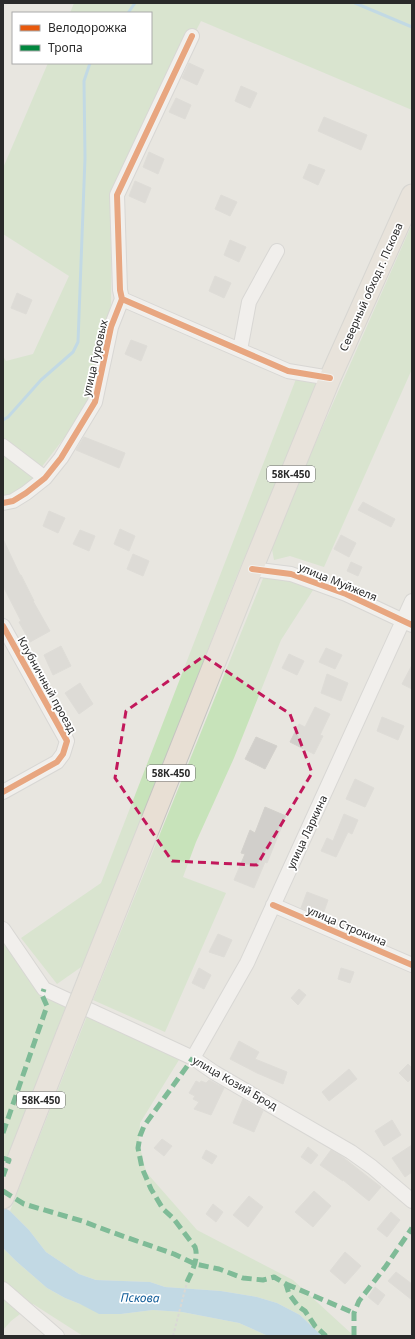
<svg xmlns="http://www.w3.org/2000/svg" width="415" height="1339" font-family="'Noto Sans',sans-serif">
  <rect width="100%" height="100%" fill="#e8e6e0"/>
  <path fill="#c7e3ba" d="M74 3H412V110L201 21 112 193 111 305 91 397 68 433 27 486 15 495 3 497V356L6 361 33 354 69 276 3 234V168L48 63H151V13H70Z
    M412 224V369L324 567 290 556 274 560 272 549 293 494Z
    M296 379 319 382 238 573 84 965 57 984 21 938 101 883Z
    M264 576 289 577 315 587 281 640 234 758 196 842 183 877 226 893 165 1032 93 1000Z
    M3 928 47 987 70 1002 3 1176Z
    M89 1011 182 1055 140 1123 139 1143 146 1172 197 1230 293 1280 354 1336H322L300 1315 277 1303 257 1297 221 1291 165 1287 150 1282 96 1280 79 1274 46 1252 29 1230 10 1211Z
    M3 1248 16 1261 47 1288 65 1298 80 1304 121 1314 153 1310 182 1312 239 1323 268 1336H83L33 1304 11 1321 3 1330Z"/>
  <path fill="#95cbe8" d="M3 1207 10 1211 29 1230 46 1252 79 1274 96 1280 150 1282 165 1287 221 1291 257 1297 277 1303 300 1315 322 1336H268L239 1323 182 1312 153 1310 121 1314H99L80 1304 65 1298 47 1288 16 1261 3 1248Z"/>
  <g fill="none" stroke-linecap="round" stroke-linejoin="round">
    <path stroke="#95cbe8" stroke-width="3" d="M355 3 412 27
      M128 13 135 3
      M3 420 8 417 41 380 73 352 78 342 85 158 84 81 90 63"/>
  </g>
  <path fill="#d1cfcb" stroke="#d3d1cc" d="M189 63 204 70 197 85 182 78Z
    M241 86 257 93 250 108 235 101Z
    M176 98 191 105 185 119 169 112Z
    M324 117 367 135 361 150 318 131Z
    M149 152 164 159 158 174 143 167Z
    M309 164 325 170 318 185 303 178Z
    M135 181 151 188 145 203 129 196Z
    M221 195 237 202 230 216 215 209Z
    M230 240 246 247 239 262 224 255Z
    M215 276 231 283 224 298 209 291Z
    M17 293 32 300 26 314 11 308Z
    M131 340 147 346 141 361 125 354Z
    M84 437 125 453 119 468 76 450Z
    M363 502 395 519 391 527 358 510Z
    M49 511 65 518 58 533 43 526Z
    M120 529 135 536 129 551 114 544Z
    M80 530 95 536 89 551 73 544Z
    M341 535 356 543 349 557 334 549Z
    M3 539 20 575H21L34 601H33L50 631 30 642 19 622 21 621 3 586Z
    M133 554 149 561 143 576 127 569Z
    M351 562 362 567 358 576 347 571Z
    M61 646 71 666 53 675 44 655Z
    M326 648 342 655 335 669 319 662Z
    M289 654 304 661 297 675 282 668Z
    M412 665V689L402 684Z
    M327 674 348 683 341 701 321 693Z
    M80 683 93 704 79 714 65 693Z
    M315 707 330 714 320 735 323 736 314 754 290 742 299 724 305 727Z
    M382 717 404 726 398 740 377 731Z
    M256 737 277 746 265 769 245 759Z
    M355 779 374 788 365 807 346 799Z
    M265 807 286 816 267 863 265 862 254 888 234 880 245 854 241 853 250 830 255 833Z
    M344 814 358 820 352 834 348 832 336 857 321 851 327 838 333 841Z
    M307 892 328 900 322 917 301 908Z
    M218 934 232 940 224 957 209 952Z
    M199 968 211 975 204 989 192 983Z
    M341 968 354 972 350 983 338 979Z
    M299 989 306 995 298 1005 291 998Z
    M239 1041 259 1052 255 1059 287 1072 283 1084 257 1073 230 1059Z
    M408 1064 412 1068V1078L408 1082 399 1073Z
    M349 1069 357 1079 329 1101 322 1092Z
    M209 1080 224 1088 211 1115 194 1109 199 1102 193 1099 195 1096 189 1093 196 1081 200 1083 201 1081 206 1083Z
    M243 1099 263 1111 254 1132 233 1123Z
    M392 1120 401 1135 384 1146 375 1131Z
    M162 1139 172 1146 164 1156 154 1148Z
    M412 1145V1172L405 1177 392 1158Z
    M308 1147 318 1155 311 1164 301 1157Z
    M206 1150 217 1156 212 1164 202 1158Z
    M331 1150 340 1155 381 1187 369 1201 343 1180V1181L320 1165Z
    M314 1191 331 1206 313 1227 295 1212Z
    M249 1196 263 1207 248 1227 233 1215Z
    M213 1204 223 1212 216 1222 206 1214Z
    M391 1212 400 1220 387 1237 377 1229Z
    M345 1252 361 1266 345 1284 330 1271Z
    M396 1272 412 1284V1300L388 1281Z
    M375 1287 385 1295 378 1305 368 1297Z"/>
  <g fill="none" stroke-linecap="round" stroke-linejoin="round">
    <defs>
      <path id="minor" d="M122 299 120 290 117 195 192 36
        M122 299 288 371 330 378
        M240 350 249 302 277 251
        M3 446 45 478
        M3 503 13 501 26 493 45 478 61 458 95 402 111 327 122 299
        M252 569 291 574 346 594 412 625
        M3 626 67 741 63 754 57 762 3 792
        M273 905 412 965
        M3 929 44 989 193 1058 215 1073 351 1152 372 1167 412 1201
        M193 1058 247 963 412 601
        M3 1289 57 1336"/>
      <path id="highway" d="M90 976 252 569 330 378 412 195
        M3 1198 67 1034"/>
    </defs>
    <use href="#minor" stroke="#c6c5c5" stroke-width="16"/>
    <use href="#highway" stroke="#c4c4c1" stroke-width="23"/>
    <path stroke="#c8c8c7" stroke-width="2" stroke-dasharray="3 2" stroke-linecap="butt" d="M173 1336 187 1282"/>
    <use href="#minor" stroke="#fcfbfa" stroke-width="14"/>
    <use href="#highway" stroke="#e8dfd4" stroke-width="21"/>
    <defs>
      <path id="highway-bridge" d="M67 1034 90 976"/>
    </defs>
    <use href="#highway-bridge" stroke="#c4c4c1" stroke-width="23" stroke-linecap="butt"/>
    <use href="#highway-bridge" stroke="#e8dfd4" stroke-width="21"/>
    <path stroke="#00873e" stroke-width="5" stroke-dasharray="10 5" stroke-linecap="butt" d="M3 1133 47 1006 42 995 44 989
      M3 1158 9 1160 3 1176
      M3 1191 24 1204 82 1221 114 1233 174 1254 195 1264 219 1269 243 1278 263 1280 274 1277 286 1284 289 1294 298 1306 305 1311 315 1326 326 1336
      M187 1282C192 1271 199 1259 195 1247L173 1218 163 1209 151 1189 142 1168 138 1148 140 1136 144 1126 193 1058
      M286 1284 354 1313
      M354 1336V1313L359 1301 386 1266 412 1228"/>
    <defs>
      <path id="cycleway" d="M122 299 120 290 117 195 192 36
        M122 299 288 371 330 378
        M3 503 13 501 26 493 45 478 61 458 95 402 111 327 122 299
        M252 569 291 574 346 594 412 625
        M3 626 67 741 63 754 57 762 3 792
        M273 905 412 965"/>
    </defs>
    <use href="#cycleway" stroke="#fff" stroke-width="8"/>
    <use href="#cycleway" stroke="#e8590c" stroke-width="6"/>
  </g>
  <path d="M0 0H415V1339H0ZM204 656 290 714 312 773 257 865 172 861 115 778 126 711Z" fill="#e8e6e0" fill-opacity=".55" fill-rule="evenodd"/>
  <path fill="none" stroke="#c2185b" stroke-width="3" stroke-dasharray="8 5" stroke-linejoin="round" d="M204 656 290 714 312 773 257 865 172 861 115 778 126 711Z"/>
  <g text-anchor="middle" stroke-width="3.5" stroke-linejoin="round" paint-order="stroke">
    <g fill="#fff" stroke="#6a6a6a" stroke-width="1">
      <rect x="267" y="466" width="48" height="16" rx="3"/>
      <rect x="147" y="765" width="48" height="16" rx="3"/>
      <rect x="17" y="1092" width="48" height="16" rx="3"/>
    </g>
    <g font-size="10" font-weight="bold" fill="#2a2a2a">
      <text x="291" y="478">58К-450</text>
      <text x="171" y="777">58К-450</text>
      <text x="41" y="1104">58К-450</text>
    </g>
    <g font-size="11" fill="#2a2a2a" stroke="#fff">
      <text transform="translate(371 287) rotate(-66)" y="4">Северный обход г. Пскова</text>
      <text transform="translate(95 358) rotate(-77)" y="4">улица Гуровых</text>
      <text transform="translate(338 582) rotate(22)" y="4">улица Муйжеля</text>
      <text transform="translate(47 685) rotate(61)" y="4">Клубничный проезд</text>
      <text transform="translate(307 832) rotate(-65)" y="4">улица Ларкина</text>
      <text transform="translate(347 926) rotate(23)" y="4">улица Строкина</text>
      <text transform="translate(235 1083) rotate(30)" y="4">улица Козий Брод</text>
    </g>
    <g font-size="12" font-style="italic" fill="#115c98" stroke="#fff">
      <text transform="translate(140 1298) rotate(1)" y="4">Пскова</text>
    </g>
  </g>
  <rect width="415" height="1339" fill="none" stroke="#2a2a2a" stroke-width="8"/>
  <rect x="12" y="12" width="140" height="52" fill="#ffffff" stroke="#aaaaaa"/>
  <rect x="20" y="25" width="20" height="6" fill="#e8590c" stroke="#aaaaaa"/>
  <text x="48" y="32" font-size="12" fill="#2a2a2a">Велодорожка</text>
  <rect x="20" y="45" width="20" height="6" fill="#00873e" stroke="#aaaaaa"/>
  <text x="48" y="52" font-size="12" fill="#2a2a2a">Тропа</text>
</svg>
